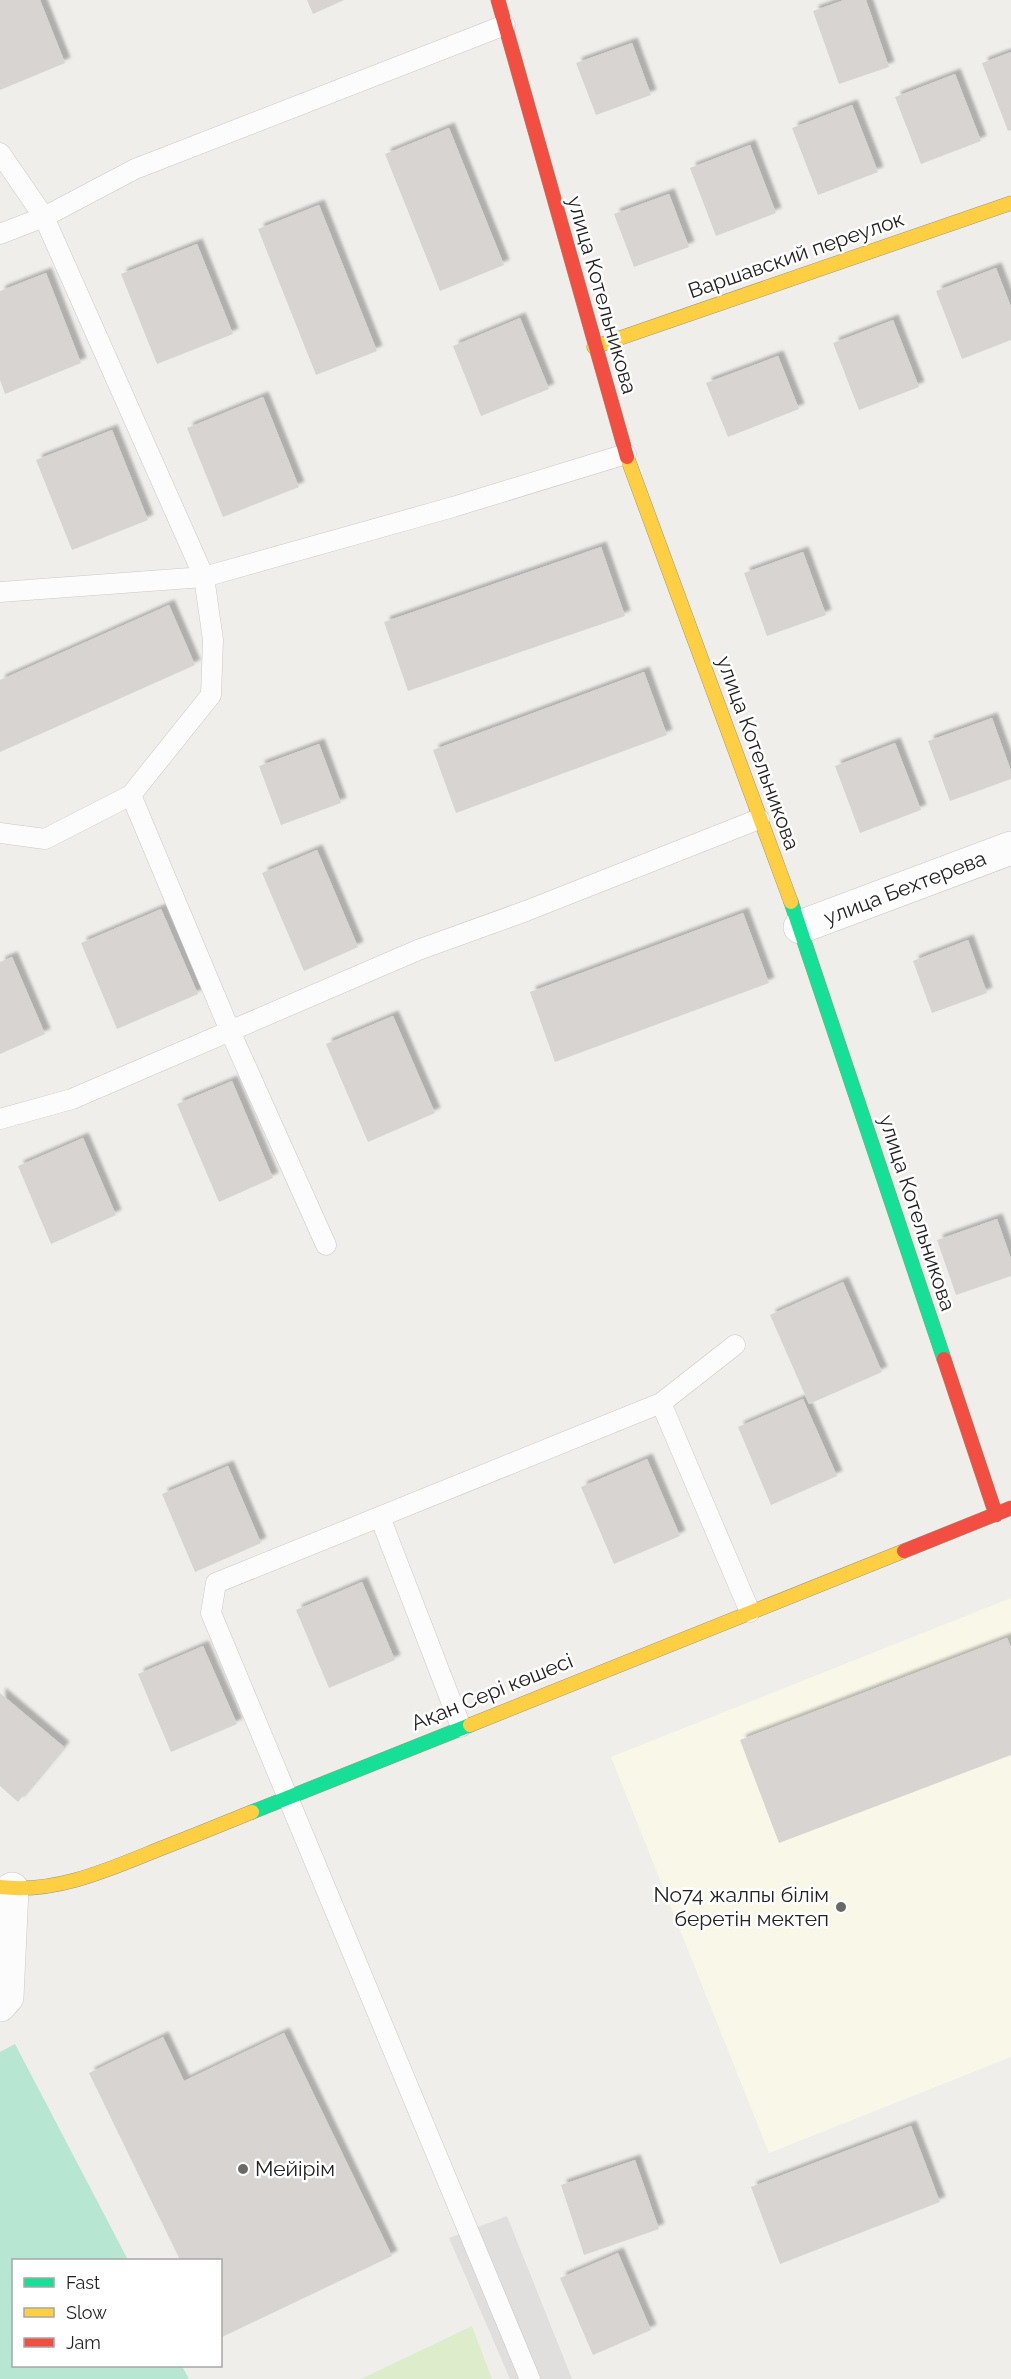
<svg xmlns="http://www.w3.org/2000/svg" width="1011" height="2379" font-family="Raleway,sans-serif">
  <defs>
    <filter id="shadow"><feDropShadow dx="5.5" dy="-5.5" stdDeviation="1.5" flood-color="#0004"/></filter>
  </defs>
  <rect width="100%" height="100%" fill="#f0eeeb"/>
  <path fill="#f8f7e8" d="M1011 1598V2057L769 2153 611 1757Z"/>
  <path fill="#ddeccb" d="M472 2326 492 2379H361Z"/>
  <path fill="#b7e6d2" d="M15 2044 128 2260H14V2366H182L189 2379H0V2052Z"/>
  <path fill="#e0dfde" d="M507 2216 572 2379H510L449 2238Z"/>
  <path fill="#d7d4d2" filter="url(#shadow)" d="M0 0H40L65 63 0 90Z
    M307 0H344L313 14Z
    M844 0H866L889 67 839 84 813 11Z
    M632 43 651 95 596 115 576 63Z
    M1011 52V130L1008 131 982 63Z
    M955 74 981 141 921 164 895 97Z
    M852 105 878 172 818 195 792 128Z
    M449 128 504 265 440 291 385 154Z
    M750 145 776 213 716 236 690 168Z
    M669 194 689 247 634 267 614 214Z
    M319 205 377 351 316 375 258 229Z
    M197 244 233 334 157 364 121 274Z
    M996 268 1011 307V340L962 359 936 291Z
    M46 273 81 363 5 394 0 380V291Z
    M520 318 549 389 481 416 453 346Z
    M893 320 919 387 859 410 833 343Z
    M778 356 799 409 728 437 706 383Z
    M263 397 299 487 223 517 187 428Z
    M112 430 148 520 72 550 36 460Z
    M601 547 625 616 408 691 384 622Z
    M803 552 826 615 767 636 744 573Z
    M169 605 195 665 0 752V680Z
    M644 672 667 735 456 813 433 750Z
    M992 718 1011 771V779L950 801 928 741Z
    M895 743 921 810 860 833 835 766Z
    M319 744 341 803 281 825 259 766Z
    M317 850 358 947 304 971 262 873Z
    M161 909 198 994 117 1029 81 943Z
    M743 913 769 983 555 1062 530 992Z
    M968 940 987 993 932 1013 913 961Z
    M12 957 45 1034 0 1054V962Z
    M393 1016 435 1113 368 1142 326 1044Z
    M232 1081 273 1178 219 1202 177 1104Z
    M83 1138 116 1215 51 1244 18 1166Z
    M997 1219 1011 1259V1276L956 1295 937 1240Z
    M843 1282 882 1372 809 1404 770 1315Z
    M803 1399 837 1476 771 1505 738 1427Z
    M647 1459 680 1536 614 1564 581 1487Z
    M228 1466 261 1543 195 1572 162 1494Z
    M362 1582 395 1660 329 1688 296 1610Z
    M1007 1638 1011 1648V1755L779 1843 740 1740Z
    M203 1646 237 1724 171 1752 138 1674Z
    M0 1693 64 1747 18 1802 0 1786Z
    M284 2033 392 2256 220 2338V2260H180L89 2073 163 2037 184 2081Z
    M911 2126 940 2202 780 2264 751 2187Z
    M635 2160 659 2229 584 2255 561 2185Z
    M618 2253 651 2330 593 2355 560 2278Z"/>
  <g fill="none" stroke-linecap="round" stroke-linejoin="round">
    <defs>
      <path id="lane" d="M0 153 44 217 204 577 213 640 211 695 131 795 45 839 0 833
        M0 234 44 217 135 169 505 25
        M0 592 204 577 453 507 626 454
        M131 795 230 1031 326 1245
        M0 1119 72 1099 418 950 526 911 759 819
        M661 1403 750 1612
        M380 1517 461 1727
        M530 2379 211 1613 216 1583 661 1403 735 1345"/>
      <path id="street" d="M800 927 1011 848
        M0 2005 7 1997 12 1889"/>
      <path id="fast" d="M791 902 944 1359
        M252 1812 470 1725"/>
      <path id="slow" d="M594 347 1011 203
        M627 457 791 902
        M470 1725 904 1551
        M0 1887C54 1894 108 1870 157 1850 188 1838 220 1825 252 1812"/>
      <path id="jam" d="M498 0 627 457
        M944 1359 996 1515
        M904 1551 1011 1508"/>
    </defs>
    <use href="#lane" stroke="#c9c8c7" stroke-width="21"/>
    <use href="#street" stroke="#c9c8c7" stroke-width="34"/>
    <use href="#fast" stroke="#999a82" stroke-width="15"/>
    <use href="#slow" stroke="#999a82" stroke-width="15"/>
    <use href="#jam" stroke="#999a82" stroke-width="15"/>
    <use href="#lane" stroke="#fdfcfc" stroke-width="20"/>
    <use href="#street" stroke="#fdfcfc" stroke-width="33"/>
    <use href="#fast" stroke="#16e098" stroke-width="14"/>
    <use href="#slow" stroke="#ffcf43" stroke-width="14"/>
    <use href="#jam" stroke="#f24e42" stroke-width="14"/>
  </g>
  <g fill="#6a6968" stroke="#fff" stroke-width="2">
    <circle cx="841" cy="1907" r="6"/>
    <circle cx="243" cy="2169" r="6"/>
  </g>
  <g text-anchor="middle" stroke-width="5" stroke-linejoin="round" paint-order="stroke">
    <g font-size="21" fill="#222" stroke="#fff">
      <text transform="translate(796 255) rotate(-19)" y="7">Варшавский переулок</text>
      <text transform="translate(602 295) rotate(74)" y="7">улица Котельникова</text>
      <text transform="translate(758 753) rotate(70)" y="7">улица Котельникова</text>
      <text transform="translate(905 888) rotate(-21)" y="7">улица Бехтерева</text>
      <text transform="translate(917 1213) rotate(72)" y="7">улица Котельникова</text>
      <text transform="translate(492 1692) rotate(-22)" y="7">Ақан Сері көшесі</text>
    </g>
    <g font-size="21" fill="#222" stroke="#fff" text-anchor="end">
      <text x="829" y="1902">No74 жалпы білім<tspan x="829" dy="24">беретін мектеп</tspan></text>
      <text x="255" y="2176" text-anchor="start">Мейiрiм</text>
    </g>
  </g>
  <rect x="12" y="2259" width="210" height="108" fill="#ffffff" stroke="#a7a7a7" stroke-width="1.5"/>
  <rect x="24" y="2278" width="30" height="9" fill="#16e098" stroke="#a7a7a7" stroke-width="1.5"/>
  <text x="66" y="2289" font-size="18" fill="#222222">Fast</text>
  <rect x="24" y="2308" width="30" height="9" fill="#ffcf43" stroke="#a7a7a7" stroke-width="1.5"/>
  <text x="66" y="2319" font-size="18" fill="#222222">Slow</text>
  <rect x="24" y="2338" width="30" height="9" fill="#f24e42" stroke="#a7a7a7" stroke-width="1.5"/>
  <text x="66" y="2349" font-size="18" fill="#222222">Jam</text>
</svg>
